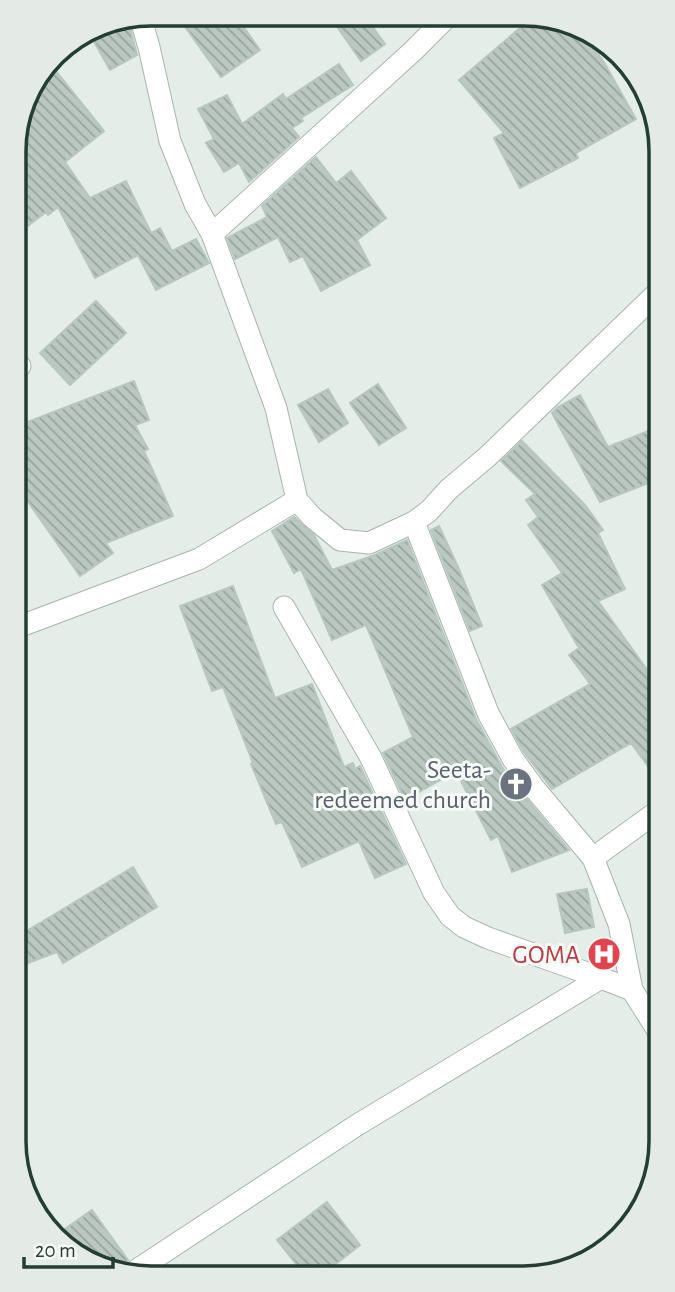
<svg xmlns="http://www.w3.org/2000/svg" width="675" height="1292" font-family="'Alegreya Sans',sans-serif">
  <defs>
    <pattern id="building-back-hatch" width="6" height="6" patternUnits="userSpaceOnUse" patternTransform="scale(1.75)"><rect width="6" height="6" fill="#bac8c1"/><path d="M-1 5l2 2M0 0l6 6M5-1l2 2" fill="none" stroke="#97a49e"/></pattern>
  </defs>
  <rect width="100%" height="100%" fill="#e5ede8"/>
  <path fill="url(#building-back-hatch)" stroke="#b7c7bf" stroke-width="2" d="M176 14 235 15 260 50 221 77Z
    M329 15H364L385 44 361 61Z
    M534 16 551 17 583 32 605 64 636 119 576 153 578 158 520 188 494 138 504 133 459 80Z
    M125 19 130 28 137 55 110 70 88 31 99 24Z
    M339 64 353 85 301 118 303 121 292 128 299 137 249 182 239 163 224 172 206 143 214 139 198 109 227 95 242 124 283 94 286 99Z
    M51 65 104 131 65 162 90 198 126 181 151 233 160 228 172 251 196 239 209 263 156 290 138 255 95 278 58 207 48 215 46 212 16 235 15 133Z
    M316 157 336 183 351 171 386 218 357 240 370 265 321 291 303 256 290 262 278 237 235 259 227 238 267 217 262 206Z
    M96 301 126 333 70 385 40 353Z
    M134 381 149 420 135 425 148 449 144 451 173 516 106 543 113 553 80 576 17 486V426Z
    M378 384 406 428 379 445 350 403Z
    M328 389 348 423 319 442 298 405Z
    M580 395 608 447 656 428V480L600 502 552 413 558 407Z
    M522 441 585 505 603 530 598 533 625 589 598 601 658 685V780L631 743 552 789 524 752 511 729 590 684 569 655 579 648 542 585 562 573 528 525 538 517 526 500 535 494 501 461Z
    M294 517 314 535 332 570 375 555 407 540 476 719 502 767 524 796 569 850 512 872 498 836 491 840 456 771 405 800 383 753 413 737 366 625 332 640 301 569 294 573 272 531Z
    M439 526 458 567 482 626 470 631 431 530Z
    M233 586 275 698 312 684 344 767 353 763 355 769 360 766 406 864 375 878 359 841 302 867 282 822 276 824 251 764 253 763 223 687 212 691 180 606Z
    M133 867 157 907 63 963 57 952 20 966V935Z
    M587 889 594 927 565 933 557 894Z
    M327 1202 360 1245 323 1274H304L277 1240Z
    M92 1210 128 1260 117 1270 61 1244 55 1236Z"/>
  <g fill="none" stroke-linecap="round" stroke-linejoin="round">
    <defs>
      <path id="street" d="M140 16 149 47 170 141 195 204 212 234 276 408 297 500
        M212 234 413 51 448 16
        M16 361 20 366
        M414 522 488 713 513 759 534 788 593 858 619 924 632 990 660 1034
        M284 607 371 758 434 893 450 916 464 927 488 938 601 978
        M18 627 199 559 297 500 312 517 340 540 369 543 414 522 429 511 449 489 487 457 655 295
        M593 858 658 811
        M129 1275 357 1125 601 978 632 990"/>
    </defs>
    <use href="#street" stroke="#a8b5ae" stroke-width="23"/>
    <use href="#street" stroke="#fff" stroke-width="21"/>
  </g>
  <defs>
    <symbol id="church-disc" viewBox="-11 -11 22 22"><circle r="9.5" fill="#6b7280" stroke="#f5faf7"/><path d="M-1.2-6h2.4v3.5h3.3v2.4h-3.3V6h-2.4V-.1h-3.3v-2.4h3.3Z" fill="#fff"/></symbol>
    <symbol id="hospital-disc" viewBox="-11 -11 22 22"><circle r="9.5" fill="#e0444e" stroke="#f5faf7"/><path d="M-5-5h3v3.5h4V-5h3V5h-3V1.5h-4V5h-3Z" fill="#fff"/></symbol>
  </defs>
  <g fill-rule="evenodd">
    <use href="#church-disc" x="497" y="765" width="38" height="38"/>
    <use href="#hospital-disc" x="585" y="935" width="38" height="38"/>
  </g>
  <g text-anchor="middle" stroke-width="6" stroke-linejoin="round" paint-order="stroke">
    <g font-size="26" fill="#5b616d" stroke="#f5faf7" text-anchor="end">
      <text x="491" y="778">Seeta-<tspan x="491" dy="30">redeemed church</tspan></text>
    </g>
    <g font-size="26" fill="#be3a42" stroke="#f5faf7" text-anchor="end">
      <text x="580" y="963">GOMA</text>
    </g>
  </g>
  <path d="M0 0H675V1292H0ZM151 26H524A125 125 0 0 1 649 151V1141A125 125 0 0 1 524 1266H151A125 125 0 0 1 26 1141V151A125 125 0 0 1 151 26Z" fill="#e4ebe7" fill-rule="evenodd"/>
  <path fill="none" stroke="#253e34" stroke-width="3.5" d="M151 26H524A125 125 0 0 1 649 151V1141A125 125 0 0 1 524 1266H151A125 125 0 0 1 26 1141V151A125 125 0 0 1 151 26Z"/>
  <path d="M24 1257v10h89v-10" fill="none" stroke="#253e34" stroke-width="3.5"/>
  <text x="35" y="1257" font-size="21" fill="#253e34" stroke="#f5faf7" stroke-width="5" paint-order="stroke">20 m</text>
</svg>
